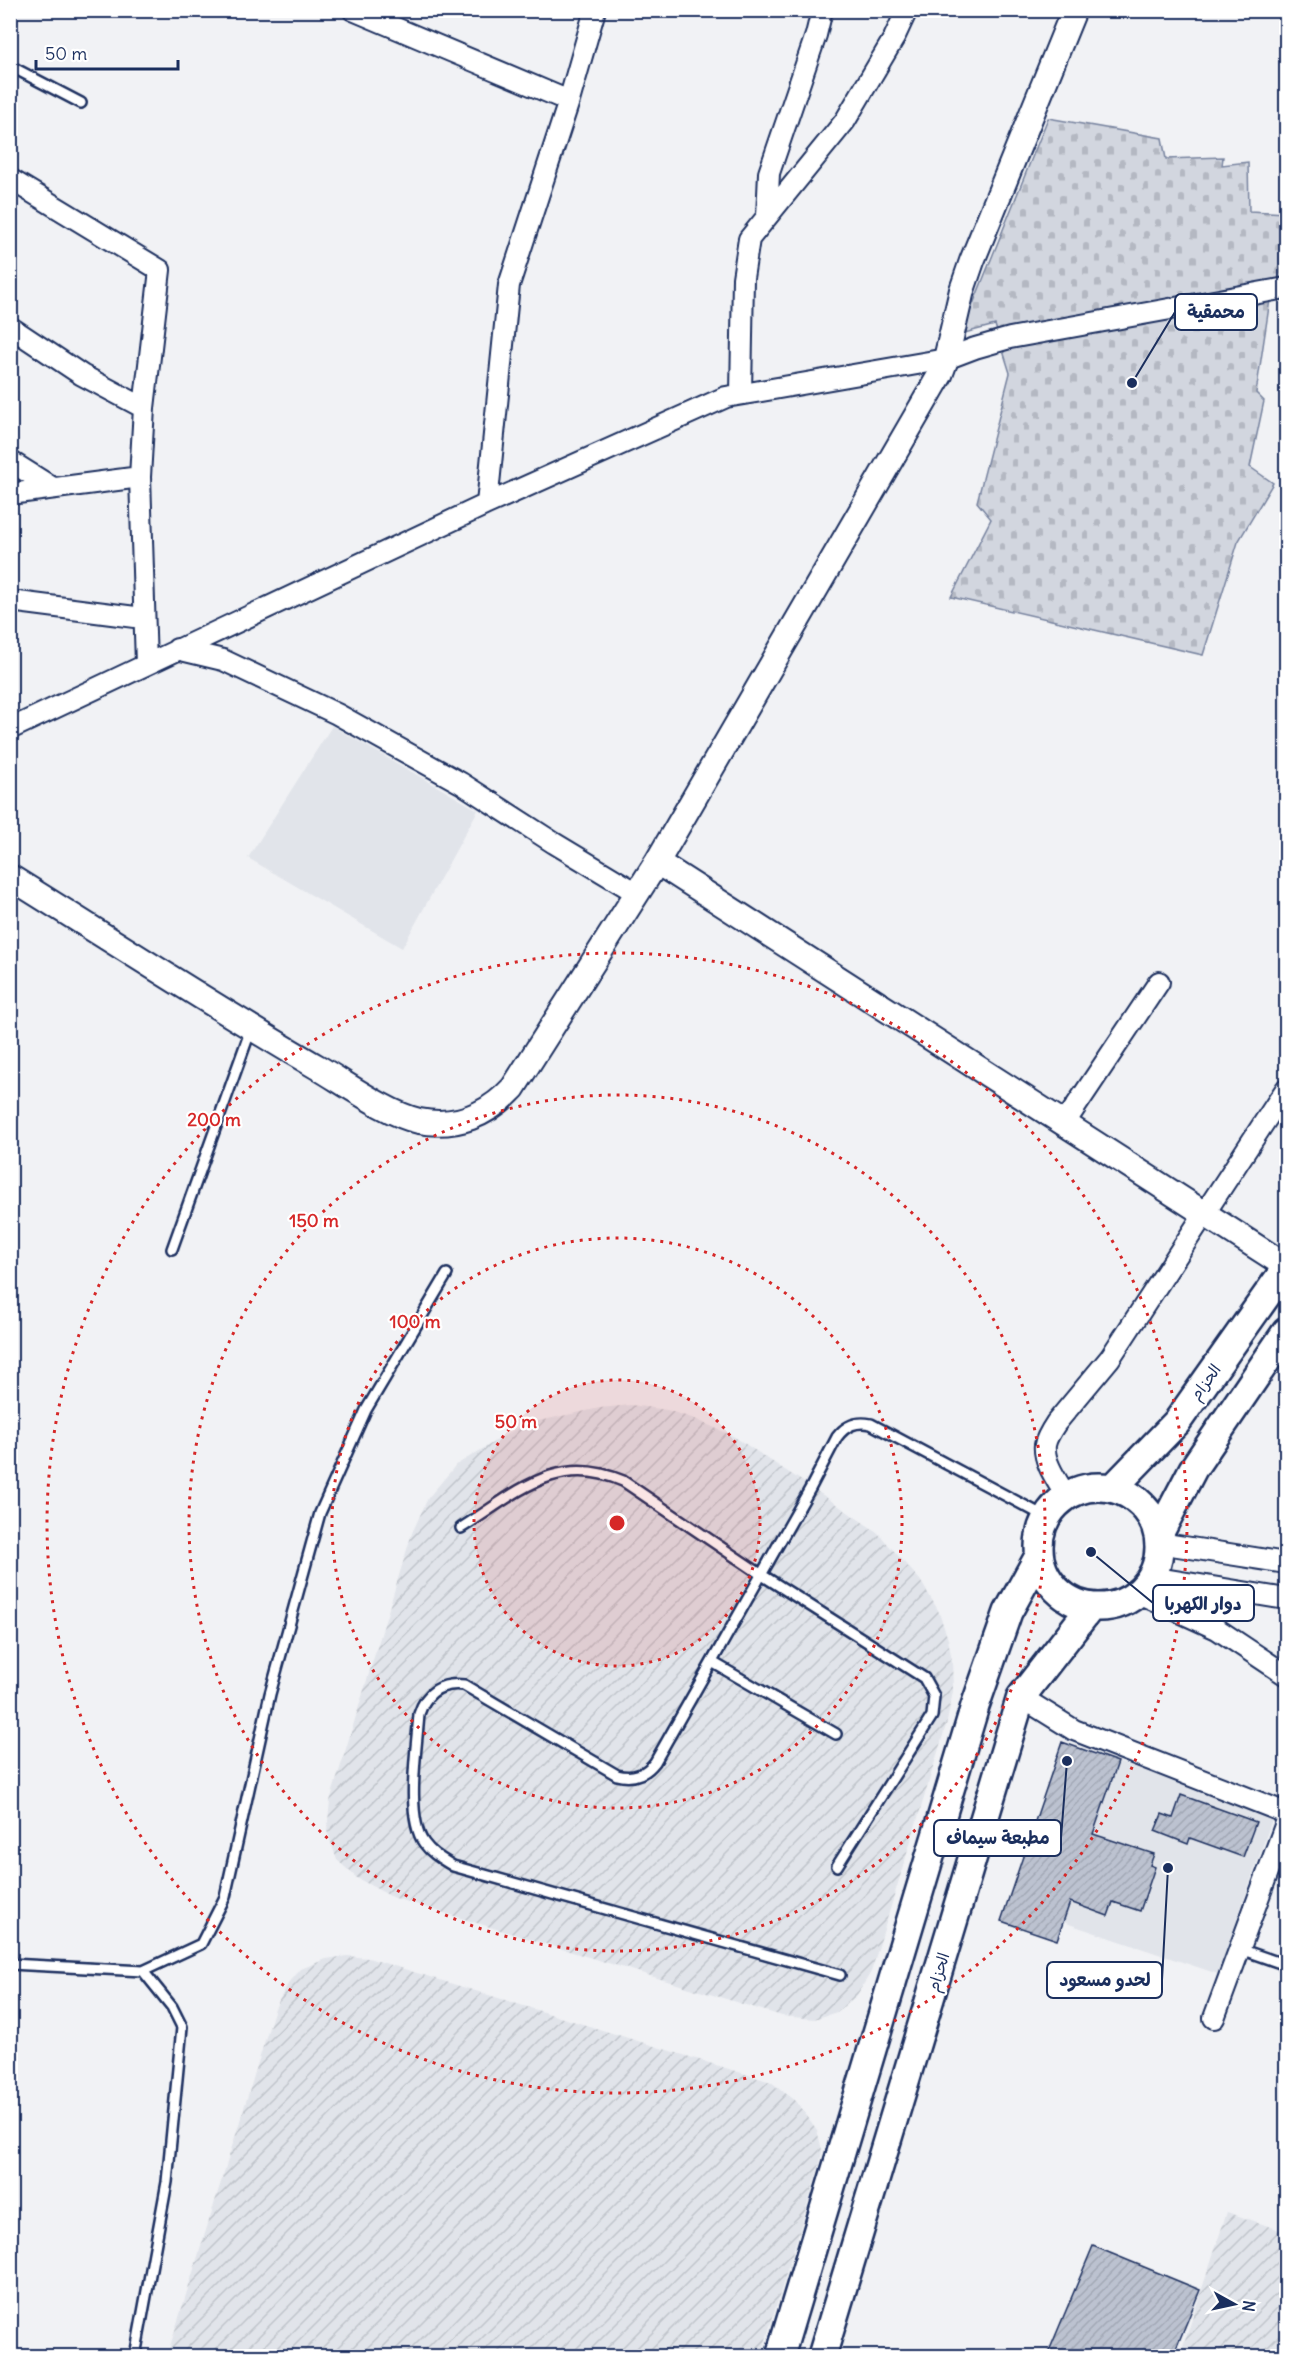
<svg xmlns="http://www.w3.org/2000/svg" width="1297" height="2367" font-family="Delius,'Playpen Sans Arabic',sans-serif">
  <defs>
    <pattern id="industrial-furrows" width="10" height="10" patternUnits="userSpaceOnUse" patternTransform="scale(1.5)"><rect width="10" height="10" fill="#e1e4ea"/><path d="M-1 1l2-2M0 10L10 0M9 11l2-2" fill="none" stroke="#c0c4cb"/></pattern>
    <pattern id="cemetery-stones" width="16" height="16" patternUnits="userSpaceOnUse" patternTransform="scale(1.5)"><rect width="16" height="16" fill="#d2d6df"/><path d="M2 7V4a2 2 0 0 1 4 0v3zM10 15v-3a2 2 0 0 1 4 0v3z" fill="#b4b8c2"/></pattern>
    <pattern id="building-hatch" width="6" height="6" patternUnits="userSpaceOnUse" patternTransform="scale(1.5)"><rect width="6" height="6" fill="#bcc2d0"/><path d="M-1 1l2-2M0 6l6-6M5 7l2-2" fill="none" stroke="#a1a7b5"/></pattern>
  </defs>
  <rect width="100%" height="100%" fill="#f1f2f5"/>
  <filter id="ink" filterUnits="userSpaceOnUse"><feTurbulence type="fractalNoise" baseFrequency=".0167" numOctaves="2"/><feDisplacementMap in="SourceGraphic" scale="12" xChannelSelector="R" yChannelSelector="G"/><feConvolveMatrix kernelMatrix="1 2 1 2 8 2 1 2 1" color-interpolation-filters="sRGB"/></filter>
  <g filter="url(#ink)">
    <path fill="#e1e4ea" d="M332 726 478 810 402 948 248 858Z
      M1118 1762 1274 1814 1218 1974 1063 1922Z"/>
    <path fill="url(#industrial-furrows)" d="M631 1405 667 1410 695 1419 733 1436 811 1487 877 1532 920 1580 938 1610 948 1639 952 1661 953 1691 947 1722 871 1972 857 1995 837 2012 814 2019 782 2016 392 1897 357 1878 337 1860 327 1831 330 1801 412 1533 428 1498 456 1465 524 1424 600 1408Z
      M347 1956 368 1958 771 2082 796 2101 817 2130 822 2150 820 2163 761 2356H167L275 2008 288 1984 301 1969 326 1959Z
      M1227 2212 1286 2232V2356H1180Z"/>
    <path fill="url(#cemetery-stones)" stroke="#76829e" stroke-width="1.5" d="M1048 118 1162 138 1166 159 1223 157 1222 165 1248 162 1249 211 1286 213V276L1273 280 1256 393 1264 401 1250 467 1273 483 1238 542 1203 655 951 597 991 519 977 502 1010 373 995 325 961 334Z"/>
    <path fill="url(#building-hatch)" stroke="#1b2f5e" stroke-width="1.5" d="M1062 1742 1118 1762 1093 1834 1154 1854 1150 1865 1155 1867 1140 1911 1113 1902 1108 1916 1070 1902 1057 1940 1001 1921Z
      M1181 1795 1256 1822 1243 1857 1190 1838 1188 1844 1155 1831 1162 1814 1173 1818Z
      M1093 2246 1200 2290 1173 2356H1047Z"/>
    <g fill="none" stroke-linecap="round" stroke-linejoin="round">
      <defs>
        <path id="service" d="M10 66 81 103
          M172 1249 251 1029
          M461 1528C516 1494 556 1452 623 1481L762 1575 924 1678 934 1696 932 1716 837 1866
          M712 1662 836 1734
          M1240 1949 1286 1965
          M10 1964 143 1971 172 2007 182 2027 167 2182 135 2356
          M143 1971 201 1944 225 1897 270 1694 320 1513 366 1410 447 1274
          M840 1975 453 1866C442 1859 432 1854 424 1843 405 1817 417 1746 419 1714 426 1692 442 1682 464 1685L617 1775C633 1779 645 1775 655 1762L811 1487 837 1437C846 1425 856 1421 871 1424L1046 1517"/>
        <path id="minor" d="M353 10 569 101
          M10 179 160 270 144 408 140 477 146 664
          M767 217 769 173 816 35 822 10
          M10 327 82 375 144 408
          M741 394 743 278 749 239 845 121 894 38 907 10
          M10 461 53 488
          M10 494 140 477
          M487 504 509 285 569 101 595 10
          M10 601 143 618
          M177 649 223 660 337 714 461 783 554 843 637 893
          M10 729 487 504 726 397 946 359 975 348 1010 338 1286 288
          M1064 1124 1159 982
          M1066 1496C1058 1482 1043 1462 1045 1445 1046 1438 1052 1429 1056 1423L1110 1358 1286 1089
          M1159 1543 1286 1563
          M1151 1577 1286 1599
          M1138 1593 1217 1629 1286 1675
          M1021 1697 1074 1730 1286 1813
          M1214 2018 1286 1823"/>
        <path id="tertiary" d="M657 862 1286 1266
          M10 877C113 941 214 1007 319 1068 346 1084 390 1115 419 1121 456 1128 488 1115 513 1088L657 862 940 375 946 359 962 290 972 261 1074 10"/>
        <path id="secondary" d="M1039 1547a60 60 0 1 1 120 0a60 60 0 1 1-120 0Z
          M1113 1488 1177 1422 1286 1268
          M1158 1536 1193 1469 1286 1332
          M780 2356 975 1706 1008 1612 1039 1556
          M822 2356 1021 1697 1091 1607"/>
      </defs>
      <use href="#service" stroke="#1b2f5e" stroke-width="14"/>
      <use href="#minor" stroke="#1b2f5e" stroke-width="24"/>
      <use href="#tertiary" stroke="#1b2f5e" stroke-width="28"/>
      <use href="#secondary" stroke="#1b2f5e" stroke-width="32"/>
      <use href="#service" stroke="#fff" stroke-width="9"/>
      <use href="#minor" stroke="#fff" stroke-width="20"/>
      <use href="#tertiary" stroke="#fff" stroke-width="24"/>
      <use href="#secondary" stroke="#fff" stroke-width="27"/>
    </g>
  </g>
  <circle cx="617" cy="1523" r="143" fill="#d62828" fill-opacity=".12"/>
  <g fill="none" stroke="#d62828" stroke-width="3" stroke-dasharray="3 6">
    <circle cx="617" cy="1523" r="143"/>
    <circle cx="617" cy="1523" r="285"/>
    <circle cx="617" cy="1523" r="428"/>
    <circle cx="617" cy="1523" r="570"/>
  </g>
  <g text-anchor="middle" stroke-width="4.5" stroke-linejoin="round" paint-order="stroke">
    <g font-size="16" fill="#1b2f5e" stroke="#fff">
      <text transform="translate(1205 1382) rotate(-54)" y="6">الحزام</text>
      <text transform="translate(938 1972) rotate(-73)" y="6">الحزام</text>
    </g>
  </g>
  <circle cx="617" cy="1523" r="9" fill="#d62828" stroke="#fff" stroke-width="3"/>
  <g font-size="18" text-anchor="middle" font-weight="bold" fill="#d62828" stroke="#fff" stroke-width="4.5" stroke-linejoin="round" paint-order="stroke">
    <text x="214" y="1126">200 m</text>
    <text x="314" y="1227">150 m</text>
    <text x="415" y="1328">100 m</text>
    <text x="516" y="1428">50 m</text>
  </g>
  <path fill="none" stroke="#1b2f5e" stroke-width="2" d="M1132 383L1175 312M1091 1552L1153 1603M1067 1761L1061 1838M1168 1868L1162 1980"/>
  <g fill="#1b2f5e" stroke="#fff" stroke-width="2">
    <circle cx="1132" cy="383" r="6"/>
    <circle cx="1091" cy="1552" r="6"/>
    <circle cx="1067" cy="1761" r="6"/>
    <circle cx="1168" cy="1868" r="6"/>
  </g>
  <g fill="#fff" stroke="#1b2f5e" stroke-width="2">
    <rect x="1175" y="294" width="82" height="36" rx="6"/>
    <rect x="1153" y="1585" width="101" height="36" rx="6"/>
    <rect x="934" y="1820" width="127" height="36" rx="6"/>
    <rect x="1047" y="1962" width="115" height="36" rx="6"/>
  </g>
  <g font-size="18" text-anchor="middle" font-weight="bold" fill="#1b2f5e">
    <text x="1216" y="318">محمقية</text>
    <text x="1203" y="1610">دوار الكهربا</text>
    <text x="998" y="1844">مطبعة سيماف</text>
    <text x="1105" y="1986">لحدو مسعود</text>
  </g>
  <rect width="1297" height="2367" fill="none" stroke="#fff" stroke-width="36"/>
  <rect x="18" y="18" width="1261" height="2331" fill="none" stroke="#1b2f5e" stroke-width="2" filter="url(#ink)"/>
  <g transform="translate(1234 2304) rotate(98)" stroke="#ffffff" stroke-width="4.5" paint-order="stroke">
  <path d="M0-4.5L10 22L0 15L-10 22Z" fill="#1b2f5e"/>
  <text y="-9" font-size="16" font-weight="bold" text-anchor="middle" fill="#1b2f5e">N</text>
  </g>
  <path d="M36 60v9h142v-9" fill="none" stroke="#1b2f5e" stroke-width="3"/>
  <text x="45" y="60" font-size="18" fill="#1b2f5e" stroke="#ffffff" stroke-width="4.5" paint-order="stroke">50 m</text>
</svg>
